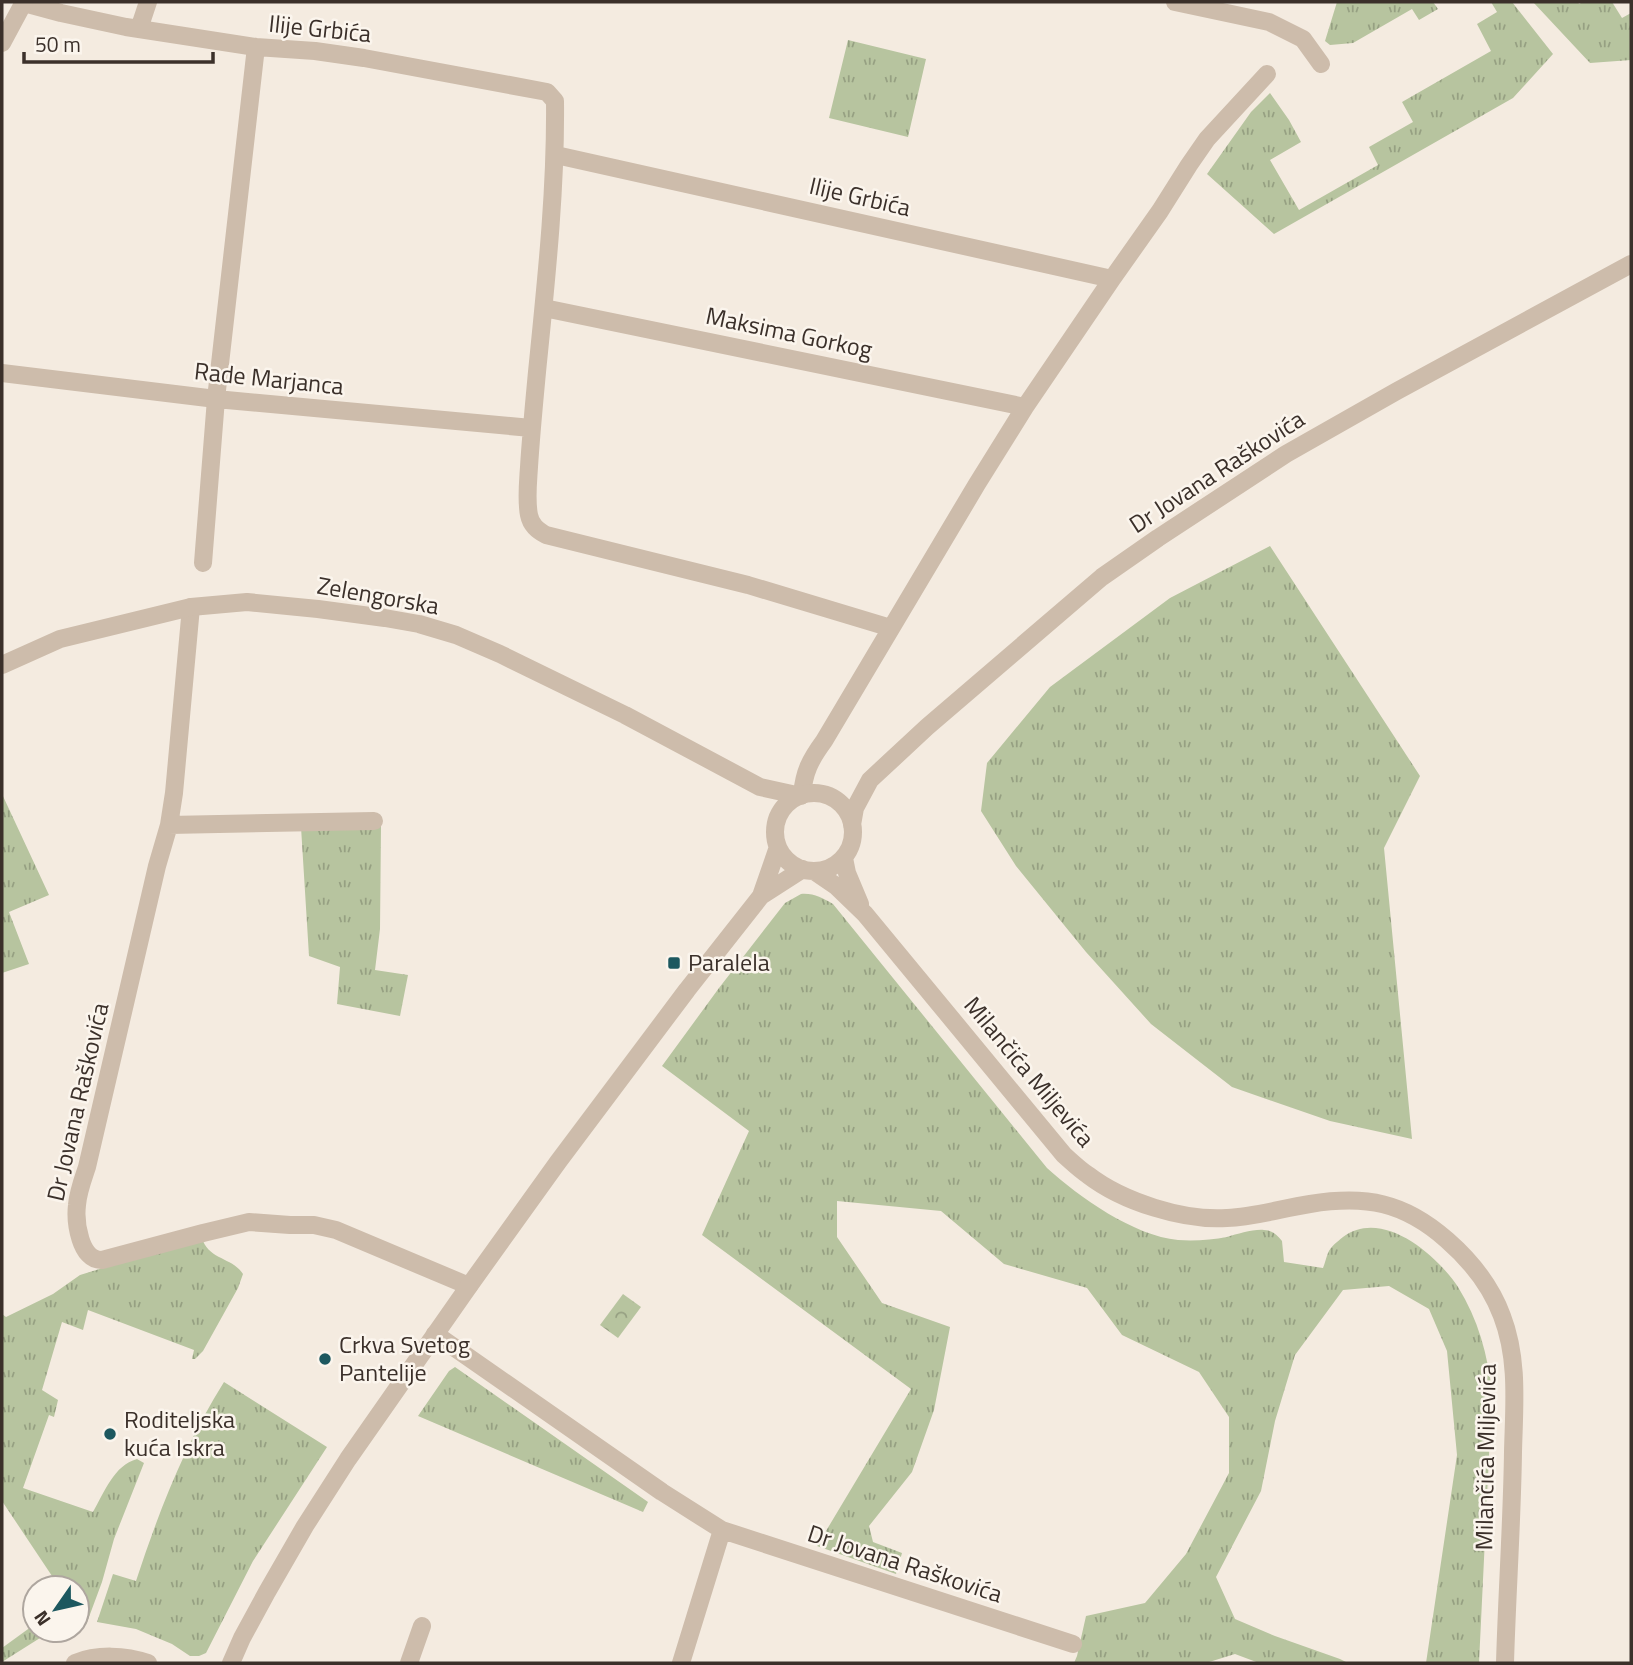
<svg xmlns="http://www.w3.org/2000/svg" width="1633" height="1665" font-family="'Titillium Web',sans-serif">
  <defs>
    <pattern id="grass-tufts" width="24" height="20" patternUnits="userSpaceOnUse" patternTransform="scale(1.75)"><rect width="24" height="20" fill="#b7c49f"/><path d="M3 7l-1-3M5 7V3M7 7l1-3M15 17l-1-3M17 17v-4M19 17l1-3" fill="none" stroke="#96a082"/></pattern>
    <pattern id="park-crowns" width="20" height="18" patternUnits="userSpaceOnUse" patternTransform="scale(1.75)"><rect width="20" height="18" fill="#b7c49f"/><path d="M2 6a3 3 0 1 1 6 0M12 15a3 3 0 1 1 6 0" fill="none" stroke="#96a082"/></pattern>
  </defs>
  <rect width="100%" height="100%" fill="#f4ebe0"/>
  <path fill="url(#grass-tufts)" d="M1337 2H1433L1438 9 1419 20 1412 9 1353 43 1330 45 1325 41Z
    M1491 2H1512L1553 54 1513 98 1274 234 1207 174 1251 112 1270 93 1289 120 1301 142 1270 160 1299 210 1378 165 1369 147 1413 122 1402 102 1491 51 1477 24 1497 12Z
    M1533 2H1578L1579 4 1583 2H1612L1622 18 1631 13V60L1590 63Z
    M848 40 926 59 908 137 829 118Z
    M1270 546 1420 776 1384 848 1412 1139 1330 1121 1232 1087 1151 1024 1086 952 1016 866 981 811 987 763 1050 687 1170 598Z
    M2 794 49 895 9 912 29 964 2 973Z
    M381 826 380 929 375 970 408 975 400 1016 337 1004 340 967 309 956 301 827Z
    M801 894C814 893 822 898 833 904L1047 1168C1079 1197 1134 1236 1178 1240 1194 1241 1212 1240 1227 1237 1238 1234 1253 1229 1264 1230 1272 1230 1277 1235 1282 1241L1284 1262 1323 1268C1325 1263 1326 1258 1328 1253 1331 1246 1337 1242 1343 1237 1382 1208 1436 1254 1458 1287 1478 1319 1488 1355 1492 1393L1479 1663H1426L1457 1455 1447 1351 1429 1309 1389 1286 1343 1290 1295 1355 1275 1421 1261 1491 1216 1577 1235 1619 1275 1636 1340 1659 1348 1663H1259L1235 1654 1206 1663H1074L1077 1656 1086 1616 1145 1603 1186 1554 1229 1473V1417L1199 1372 1122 1335 1087 1288 1004 1264 941 1211 837 1201V1237L882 1303 950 1327 934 1410 912 1472 869 1526 873 1542 902 1553 896 1574 817 1546 911 1389 702 1235 749 1131 662 1066 719 988 785 903Z
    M203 1241C211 1260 233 1258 243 1274L238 1288 203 1351 195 1359H192L194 1350 88 1310 83 1330 62 1322 42 1390 58 1400 54 1417 49 1415 23 1488 93 1512C104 1493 114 1465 137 1459L144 1463 114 1539 102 1582 86 1625 77 1627V1588H60L2 1501V1314L6 1317 53 1294 80 1275 158 1251Z
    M455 1367 648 1502 643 1512 418 1416 449 1371Z
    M224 1382 327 1447 253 1561 206 1653 199 1656H190L172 1644 136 1629 97 1622 113 1574 136 1581C159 1511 185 1444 224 1382Z
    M35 1624V1630H68L40 1638 2 1662V1648Z"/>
  <path fill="url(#park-crowns)" d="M623 1294 641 1307 618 1338 600 1325Z"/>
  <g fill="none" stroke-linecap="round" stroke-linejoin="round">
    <path stroke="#cdbcab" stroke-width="18" d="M1175 2 1269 22 1303 39 1321 64
      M24 3 61 13 126 27 256 47 315 51 364 58 547 92 555 101C556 191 546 282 537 372 534 404 531 435 529 467 528 483 526 500 529 515 531 525 537 530 546 535L748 585 891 628
      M139 29 148 2
      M556 155 1112 279
      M544 308 1025 407
      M2 373 216 399 531 428
      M203 563 216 399 256 47
      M191 607 174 793 169 825 157 866 87 1167C83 1179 78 1192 77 1205 75 1222 80 1261 102 1260L203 1233 249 1222 290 1225H314L336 1230 469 1286
      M802 795C804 772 810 760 824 741L977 484 1025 407 1112 279 1160 211 1189 165 1207 139 1267 74
      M169 825 374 821
      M435 1334 662 1492 722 1530 1073 1644
      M75 1663C97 1654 125 1655 148 1663
      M409 1663 422 1626
      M681 1663 722 1530"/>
    <path stroke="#cdbcab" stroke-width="18" d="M2 43 24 2
      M2 665 60 639 191 607 247 602 318 609 385 618 419 624 456 635 500 654 625 715 760 787 801 796
      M775 832a39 39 0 1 1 78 0a39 39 0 1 1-78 0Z
      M852 825 855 808 870 780 927 727 1102 577 1158 538 1286 454 1397 391 1631 264
      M844 858 847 873 860 904
      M814 871 836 886 865 914 1064 1155C1072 1162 1079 1169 1088 1175 1123 1202 1184 1221 1227 1218 1255 1217 1283 1208 1310 1204 1366 1195 1404 1202 1447 1240 1471 1261 1491 1286 1502 1316 1519 1360 1514 1407 1513 1452 1512 1523 1507 1593 1505 1663
      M761 896 803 869
      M231 1663 242 1638 267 1592 305 1526 348 1459 469 1286 558 1162 687 990 761 896 778 847"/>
  </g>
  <g fill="#1d585f" stroke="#fbf5ed" stroke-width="2.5">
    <rect x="667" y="956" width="14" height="14" rx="3.5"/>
    <circle cx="325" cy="1359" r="7"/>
    <circle cx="110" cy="1434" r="7"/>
  </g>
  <g text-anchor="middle" stroke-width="5" stroke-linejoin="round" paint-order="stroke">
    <g font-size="24" fill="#3b302a" stroke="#fbf5ed">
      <text transform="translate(320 29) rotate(6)" y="8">Ilije Grbića</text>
      <text transform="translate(860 197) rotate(13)" y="8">Ilije Grbića</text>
      <text transform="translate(789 333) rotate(12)" y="8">Maksima Gorkog</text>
      <text transform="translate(269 379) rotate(6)" y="8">Rade Marjanca</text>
      <text transform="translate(1217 472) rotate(-33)" y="8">Dr Jovana Raškovića</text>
      <text transform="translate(378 596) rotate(10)" y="8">Zelengorska</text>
      <text transform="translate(1029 1072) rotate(50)" y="8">Milančića Miljevića</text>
      <text transform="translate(78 1102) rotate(-77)" y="8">Dr Jovana Raškovića</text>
      <text transform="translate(1486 1457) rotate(-89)" y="8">Milančića Miljevića</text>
      <text transform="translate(905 1564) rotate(18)" y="8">Dr Jovana Raškovića</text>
    </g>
    <g font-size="24" fill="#3b302a" stroke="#fbf5ed" text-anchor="start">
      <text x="688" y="971">Paralela</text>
      <text x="339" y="1353">Crkva Svetog<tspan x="339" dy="28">Pantelije</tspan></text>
      <text x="124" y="1428">Roditeljska<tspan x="124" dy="28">kuća Iskra</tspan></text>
    </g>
  </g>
  <rect width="1633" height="1665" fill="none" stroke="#3b302a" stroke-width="7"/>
  <g transform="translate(56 1609) rotate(236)"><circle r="33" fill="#fbf5ed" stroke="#aea69f" stroke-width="2"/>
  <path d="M0-5L12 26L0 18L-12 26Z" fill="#1d585f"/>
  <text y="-10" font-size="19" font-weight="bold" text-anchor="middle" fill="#3b302a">N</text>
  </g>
  <path d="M24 52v10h189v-10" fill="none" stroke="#3b302a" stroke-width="3.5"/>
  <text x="35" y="52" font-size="21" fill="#3b302a" stroke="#fbf5ed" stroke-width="5" paint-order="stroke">50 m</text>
</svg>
